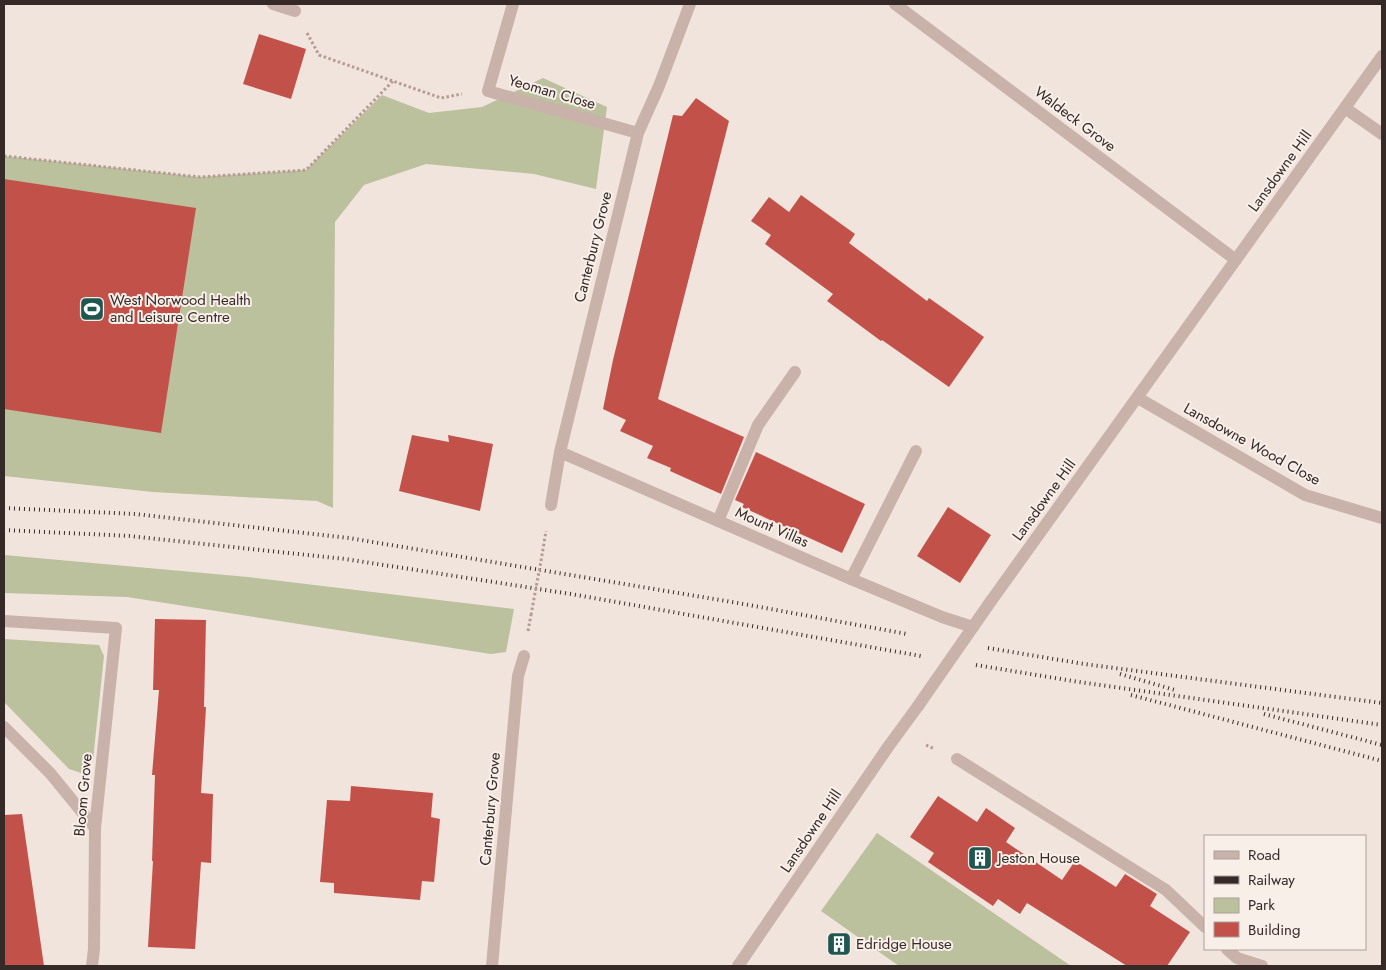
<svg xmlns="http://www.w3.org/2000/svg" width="1386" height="970" font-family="Jost,sans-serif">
  <rect width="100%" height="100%" fill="#f1e4dd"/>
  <path fill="#bbc09d" d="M543 78 607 107 596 189 534 174 426 164 364 185 335 222 333 508 317 501 153 492 4 476V156L200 177 306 170 382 95 429 113 482 107Z
    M4 555 248 577 514 609 506 652 491 654 127 597 4 593Z
    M4 639 99 645 104 656 93 760 81 773 69 769 4 702Z
    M877 833 1071 966H899L821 911Z"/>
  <path fill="#c2514a" d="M259 34 306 49 291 99 243 84Z
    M696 98 729 121 658 399 744 437 721 494 670 471 671 468 647 458 653 446 620 431 626 420 603 409 613 360 673 115 682 116Z
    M4 179 196 208 161 433 4 409Z
    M801 195 855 234 849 243 927 301 929 298 984 337 949 387 882 340 881 341 827 301 833 294 765 244 771 235 751 221 769 197 789 212Z
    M412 435 449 442 448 435 493 444 480 511 399 491Z
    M756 452 865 504 842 553 742 507 744 504 735 500Z
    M948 507 991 535 960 583 917 556Z
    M155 619 206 620 204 707H206L201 793 213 794 211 863 201 862 195 949 148 947 153 861H152L155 775H152L159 690H153Z
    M351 786 433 793 431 817 440 819 434 882 422 881 420 900 334 893V883L320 882 327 800 350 801Z
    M938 796 977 822 986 808 1015 828 1006 842 1062 880 1075 861 1116 887 1125 874 1157 894 1150 906 1190 932 1167 966H1127L1027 903 1020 914 998 899 993 906 928 862 934 853 910 837Z
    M22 814 44 966H4V815Z"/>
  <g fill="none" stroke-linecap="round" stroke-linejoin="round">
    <path stroke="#b59b93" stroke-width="3" stroke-dasharray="2.5 2.5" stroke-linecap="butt" d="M307 33 319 55 441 98 462 94
      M4 156 200 177 306 170 393 81
      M541 561 546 531
      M528 631 531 615
      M926 745 935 749"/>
    <path stroke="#c9b2a9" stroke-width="12" d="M1345 108 1382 134
      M718 521 758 425 795 372
      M851 579 916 451
      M957 759 1166 890 1205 927
      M1227 949 1237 958 1262 966"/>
    <path stroke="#c9b2a9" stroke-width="12" d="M273 4 295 11
      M513 4 488 91 638 133
      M895 4 1236 260
      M1138 398 1305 495 1382 518
      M560 452 851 579 942 617 973 627
      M551 505 560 452 638 133 659 86 690 4
      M991 601 1382 56
      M4 621 116 628 95 828 94 949 92 966
      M4 727 50 773 95 828
      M492 966 518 676 524 656
      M738 966 888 747 918 706"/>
    <path stroke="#362a29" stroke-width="4" stroke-dasharray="1 4" stroke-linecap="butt" d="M4 508 135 514 349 538 738 603 907 634
      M4 530 129 536 345 559 571 594 921 656
      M988 648 1084 664 1382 703
      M976 665 1079 682 1382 725
      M1120 674 1175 690
      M1131 695 1382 761
      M1264 714 1382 745"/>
    <path stroke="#b59b93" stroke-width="3" stroke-dasharray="2.5 2.5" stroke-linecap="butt" d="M531 615 541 561"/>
    <path stroke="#c9b2a9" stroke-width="12" d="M918 706 991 601"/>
  </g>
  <defs>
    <symbol id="stadium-square" viewBox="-11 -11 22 22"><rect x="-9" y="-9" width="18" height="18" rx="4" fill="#1f5750" stroke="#f9efe9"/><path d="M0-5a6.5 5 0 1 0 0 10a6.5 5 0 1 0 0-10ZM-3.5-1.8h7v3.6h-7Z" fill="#fff"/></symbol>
    <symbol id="building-square" viewBox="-11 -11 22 22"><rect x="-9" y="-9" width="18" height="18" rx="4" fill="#1f5750" stroke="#f9efe9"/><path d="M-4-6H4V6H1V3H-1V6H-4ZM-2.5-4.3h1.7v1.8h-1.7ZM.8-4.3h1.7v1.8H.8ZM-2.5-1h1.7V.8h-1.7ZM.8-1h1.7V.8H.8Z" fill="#fff"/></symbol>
  </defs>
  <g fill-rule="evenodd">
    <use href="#stadium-square" x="78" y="295" width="28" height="28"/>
    <use href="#building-square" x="966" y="844" width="28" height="28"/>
    <use href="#building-square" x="825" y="930" width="28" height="28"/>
  </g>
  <g text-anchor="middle" stroke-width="4" stroke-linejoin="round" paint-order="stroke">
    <g font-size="15" fill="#362a29" stroke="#f9efe9">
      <text transform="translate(552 92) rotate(16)" y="5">Yeoman Close</text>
      <text transform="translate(1075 119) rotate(37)" y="5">Waldeck Grove</text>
      <text transform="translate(1280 171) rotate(-54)" y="5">Lansdowne Hill</text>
      <text transform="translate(593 247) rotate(-76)" y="5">Canterbury Grove</text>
      <text transform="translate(1252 444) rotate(29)" y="5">Lansdowne Wood Close</text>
      <text transform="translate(1044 500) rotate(-54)" y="5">Lansdowne Hill</text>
      <text transform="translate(772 527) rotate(24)" y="5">Mount Villas</text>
      <text transform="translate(83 795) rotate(-85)" y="5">Bloom Grove</text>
      <text transform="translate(490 809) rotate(-85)" y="5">Canterbury Grove</text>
      <text transform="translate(811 831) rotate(-56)" y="5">Lansdowne Hill</text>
    </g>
    <g font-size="15" fill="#362a29" stroke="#f9efe9" text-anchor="start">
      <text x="110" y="305">West Norwood Health<tspan x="110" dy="17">and Leisure Centre</tspan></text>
      <text x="998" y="863">Jeston House</text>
      <text x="856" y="949">Edridge House</text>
    </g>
  </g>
  <rect width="1386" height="970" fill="none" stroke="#362a29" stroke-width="10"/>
  <rect x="1204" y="835" width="162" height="115" fill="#f9efe9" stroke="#aba09c"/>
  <rect x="1214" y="851" width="25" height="8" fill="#c9b2a9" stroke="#aba09c"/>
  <text x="1248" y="860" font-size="15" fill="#362a29">Road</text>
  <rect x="1214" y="876" width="25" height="8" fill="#362a29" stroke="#aba09c"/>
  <text x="1248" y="885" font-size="15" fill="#362a29">Railway</text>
  <rect x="1214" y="898" width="25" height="15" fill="#bbc09d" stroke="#aba09c"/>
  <text x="1248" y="910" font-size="15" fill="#362a29">Park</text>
  <rect x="1214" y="922" width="25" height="15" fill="#c2514a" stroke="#aba09c"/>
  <text x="1248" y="935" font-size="15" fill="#362a29">Building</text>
</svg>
